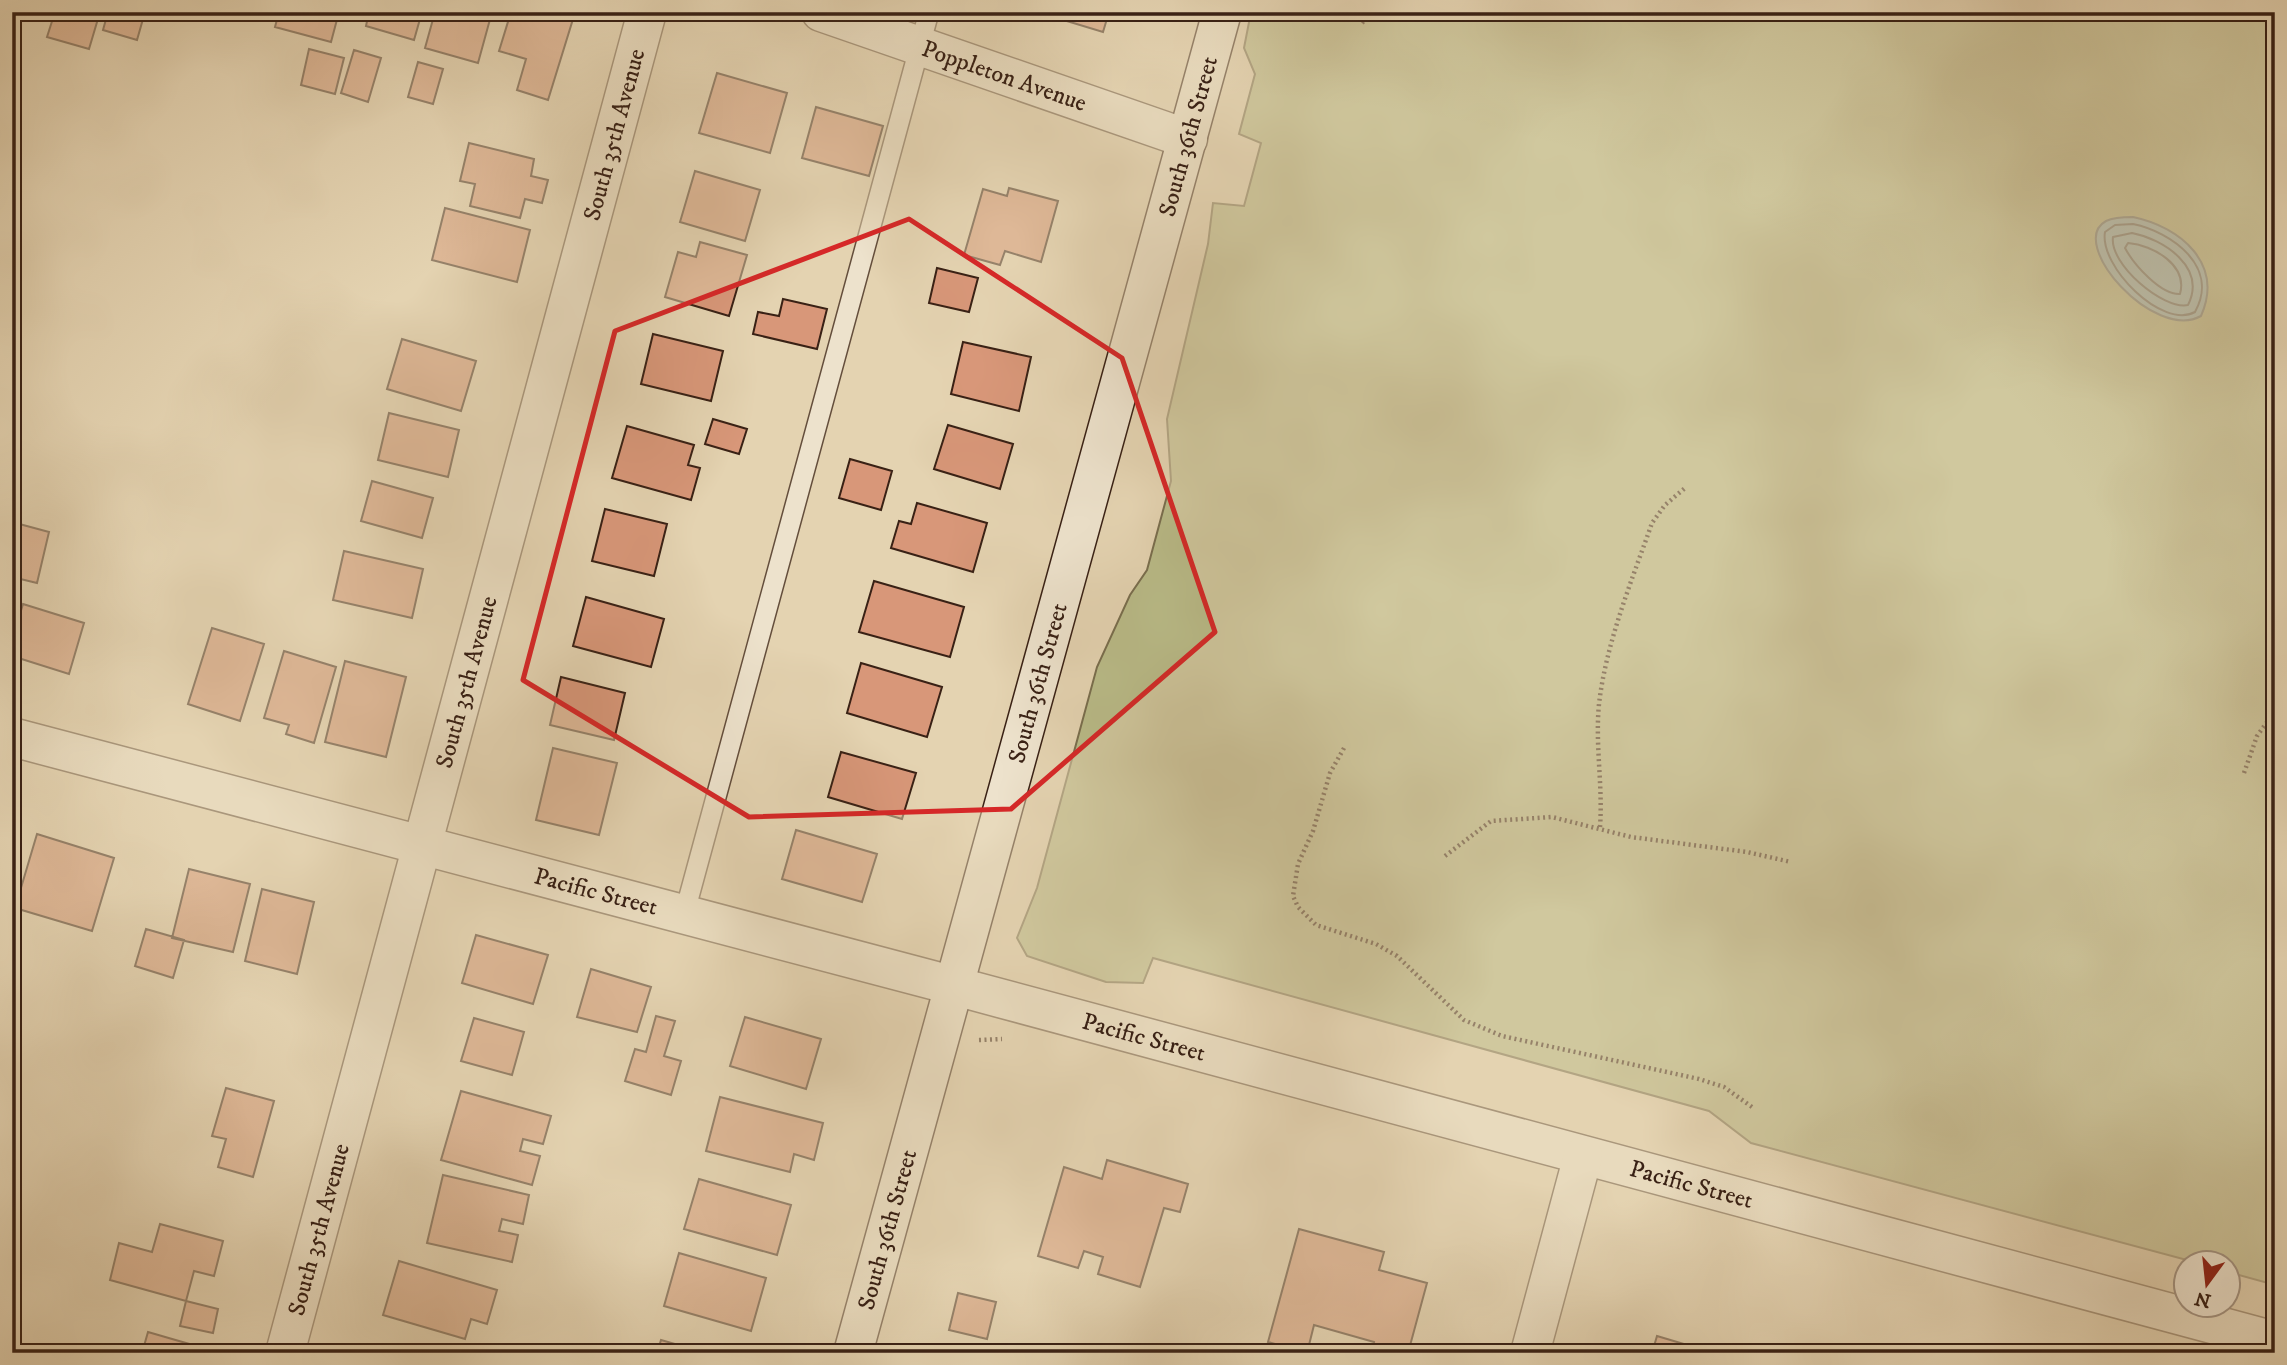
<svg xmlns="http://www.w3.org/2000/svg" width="2287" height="1365" font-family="'IM FELL DW Pica',serif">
  <rect width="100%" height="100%" fill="#e4d3b1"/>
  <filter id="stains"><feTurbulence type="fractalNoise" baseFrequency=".00286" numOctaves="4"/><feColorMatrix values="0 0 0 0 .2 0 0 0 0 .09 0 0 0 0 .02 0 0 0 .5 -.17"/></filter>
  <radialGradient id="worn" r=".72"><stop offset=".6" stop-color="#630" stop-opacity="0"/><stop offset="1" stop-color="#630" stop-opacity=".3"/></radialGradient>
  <path fill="#b9bb88" stroke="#796e4e" stroke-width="2" d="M1251 12H2275V1285L2228 1272V1264L2198 1263 1751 1143 1709 1111 1153 958 1143 983 1106 982 1027 956 1017 938 1037 888 1097 667 1130 595 1147 570 1171 481 1167 419 1208 244 1213 203 1244 206 1261 143 1239 134 1255 74 1244 48Z"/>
  <path fill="#9ab5b6" stroke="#737a76" stroke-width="2" d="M2133 217C2181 227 2224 264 2201 316 2154 342 2066 243 2106 221 2114 217 2124 217 2133 217Z"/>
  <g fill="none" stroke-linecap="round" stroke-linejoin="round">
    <path stroke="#6a6b66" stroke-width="2" d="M2133 224C2172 232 2220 267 2195 312 2162 330 2099 266 2105 232L2115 225Z
      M2132 233C2163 239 2207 267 2188 305 2163 310 2109 264 2113 237Z
      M2128 243C2153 245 2188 265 2180 294 2161 295 2134 265 2125 248Z"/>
  </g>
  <path fill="#d89779" stroke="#392115" stroke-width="2" d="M55 12H100L89 49 47 37Z
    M108 12H145L137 40 103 30Z
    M279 12H339L331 42 275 27Z
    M369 12H422L414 40 366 26Z
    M435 12H492L478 63 425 48Z
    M511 12H563L562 15 573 19 548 100 517 90 526 59 499 51Z
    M1037 12H1109L1103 32Z
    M309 49 344 58 335 94 301 85Z
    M354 50 381 58 368 102 341 93Z
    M418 62 443 69 433 104 408 97Z
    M717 73 787 93 770 153 699 133Z
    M816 107 883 126 869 176 802 158Z
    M469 143 534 159 531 176 548 180 542 203 525 199 520 218 470 206 475 184 460 181Z
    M695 171 760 190 745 241 680 222Z
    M1009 188 1058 201 1041 262 1005 251 1000 265 964 255 983 189 1007 196Z
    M445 208 530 230 517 282 432 260Z
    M700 242 747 255 729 316 665 297 678 252 696 257Z
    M937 268 978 278 969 312 929 303Z
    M783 299 827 309 817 349 753 334 758 312 779 316Z
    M653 334 723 351 711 401 641 384Z
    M402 339 476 361 461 411 387 389Z
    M963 342 1031 357 1019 411 951 394Z
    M389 413 459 430 448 477 378 460Z
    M713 419 747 429 739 454 705 444Z
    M948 425 1013 444 1000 489 934 469Z
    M627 426 694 445 688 465 700 468 691 500 612 478Z
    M850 459 892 471 881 510 839 498Z
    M372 481 433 498 422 538 361 521Z
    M917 503 987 523 973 572 891 548 899 521 911 524Z
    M605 509 667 524 654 576 592 561Z
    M12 522 49 532 37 583 12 577Z
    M344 551 423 569 412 618 333 600Z
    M874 581 964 607 950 657 859 632Z
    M586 597 664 619 651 667 573 646Z
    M23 604 84 623 69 674 12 656V640Z
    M212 628 264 644 240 721 188 704Z
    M284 651 336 667 314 743 286 734 289 725 264 718Z
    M345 661 406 677 386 757 325 742Z
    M861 663 942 687 927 737 847 713Z
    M561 677 625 693 614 740 550 725Z
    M553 748 617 763 599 835 536 820Z
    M841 752 916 773 902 819 828 797Z
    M796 830 877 854 862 902 782 879Z
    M37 834 114 858 92 931 15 908Z
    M189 869 250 884 233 952 172 938Z
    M262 889 314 902 297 974 245 961Z
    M146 929 184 940 173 978 135 966Z
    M476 935 548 955 533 1004 462 983Z
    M591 969 651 987 637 1032 577 1017Z
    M656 1016 675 1021 664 1056 681 1061 671 1095 625 1081 635 1049 646 1052Z
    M745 1017 821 1039 806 1089 730 1066Z
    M474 1018 524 1032 512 1075 461 1061Z
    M226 1088 274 1101 253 1177 218 1167 226 1139 212 1136Z
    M461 1091 551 1116 543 1144 523 1139 520 1151 540 1156 532 1185 441 1160Z
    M720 1097 823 1123 814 1160 794 1154 790 1172 706 1151Z
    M1107 1160 1188 1184 1180 1212 1164 1208 1140 1287 1098 1274 1103 1257 1084 1251 1078 1268 1038 1256 1064 1167 1102 1179Z
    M443 1175 529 1195 523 1224 502 1219 499 1231 518 1235 512 1262 427 1243Z
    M699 1179 791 1205 777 1255 684 1229Z
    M160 1224 223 1241 214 1276 194 1271 186 1301 110 1280 119 1243 152 1252Z
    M1299 1229 1384 1252 1379 1270 1427 1283 1408 1353 1372 1352 1374 1342 1314 1325 1307 1353 1268 1342Z
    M679 1253 766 1278 751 1331 664 1306Z
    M399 1261 497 1290 487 1324 471 1319 465 1339 383 1315Z
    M958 1293 996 1302 987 1339 949 1330Z
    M186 1301 218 1309 213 1333 180 1326Z
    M148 1332 210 1350 209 1353H142Z
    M1657 1336 1714 1353H1652Z
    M661 1340 706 1353H657Z"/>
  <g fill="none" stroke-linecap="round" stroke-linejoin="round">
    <defs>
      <path id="lane" d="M684 915 929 12"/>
      <g id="street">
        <path id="s1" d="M821 12 1188 139"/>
        <path id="s2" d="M12 737 955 986 2275 1341"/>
        <path id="s3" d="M285 1353 647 12"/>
        <path d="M1530 1353 1583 1156"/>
      </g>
      <g id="secondary">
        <path id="s4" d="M853 1353 1222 12"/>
      </g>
    </defs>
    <use href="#lane" stroke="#644e3c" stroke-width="22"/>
    <use href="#street" stroke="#644e3c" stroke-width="41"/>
    <use href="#secondary" stroke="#392115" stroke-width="41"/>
    <path stroke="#392115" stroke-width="4.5" stroke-dasharray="2 3.5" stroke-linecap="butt" d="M1362 23 1372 12
      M2275 603V632
      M1344 748 1330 773 1313 831 1298 864 1293 896 1298 907 1316 925 1376 944 1397 956 1464 1020 1502 1036 1699 1079 1724 1087 1752 1107
      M2244 773 2257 736 2275 711
      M1600 827C1603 786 1595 745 1599 704 1606 643 1632 580 1652 523L1665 505 1685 488
      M1445 856 1491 821 1552 817 1631 837 1747 852 1791 862
      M979 1040 1002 1039"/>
    <use href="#lane" stroke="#ede2cc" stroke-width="19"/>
    <use href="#street" stroke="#ede2cc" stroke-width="38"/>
    <use href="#secondary" stroke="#ede2cc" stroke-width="38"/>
  </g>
  <path d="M0 0H2287V1365H0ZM909 219 1122 358 1215 632 1011 809 749 817 523 680 615 331Z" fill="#e4d3b1" fill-opacity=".55" fill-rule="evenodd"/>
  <path fill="none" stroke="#d62828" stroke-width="5" stroke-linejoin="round" d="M909 219 1122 358 1215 632 1011 809 749 817 523 680 615 331Z"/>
  <g text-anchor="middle" stroke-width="5" stroke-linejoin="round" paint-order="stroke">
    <g font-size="24" fill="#392115" stroke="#ede2cc">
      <text dy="8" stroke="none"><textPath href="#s1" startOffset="194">Poppleton Avenue</textPath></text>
      <text dy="8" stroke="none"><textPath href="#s3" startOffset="1262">South 35th Avenue</textPath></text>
      <text dy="8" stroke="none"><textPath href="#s4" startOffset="1262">South 36th Street</textPath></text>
      <text dy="8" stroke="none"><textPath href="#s3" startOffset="695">South 35th Avenue</textPath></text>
      <text dy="8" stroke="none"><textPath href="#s4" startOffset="695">South 36th Street</textPath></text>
      <text dy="8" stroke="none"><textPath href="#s2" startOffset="604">Pacific Street</textPath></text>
      <text dy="8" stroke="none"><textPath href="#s2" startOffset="1171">Pacific Street</textPath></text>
      <text dy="8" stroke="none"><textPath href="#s2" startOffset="1738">Pacific Street</textPath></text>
      <text dy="8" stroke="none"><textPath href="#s4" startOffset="128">South 36th Street</textPath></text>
      <text dy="8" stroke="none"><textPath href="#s3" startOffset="128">South 35th Avenue</textPath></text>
    </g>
  </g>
  <rect width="2287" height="1365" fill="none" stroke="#e4d3b1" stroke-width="42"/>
  <rect x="14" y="14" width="2259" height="1337" fill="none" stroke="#392115" stroke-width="3.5"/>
  <rect x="21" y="21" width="2245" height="1323" fill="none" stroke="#392115" stroke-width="2"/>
  <g transform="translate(2207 1284) rotate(195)"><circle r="33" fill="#ede2cc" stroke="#a59583" stroke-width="2"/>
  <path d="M0-5L12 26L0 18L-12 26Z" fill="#8f2418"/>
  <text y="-10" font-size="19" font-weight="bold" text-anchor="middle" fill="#392115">N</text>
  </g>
  <rect width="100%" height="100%" filter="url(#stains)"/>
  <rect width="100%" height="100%" fill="url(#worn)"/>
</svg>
